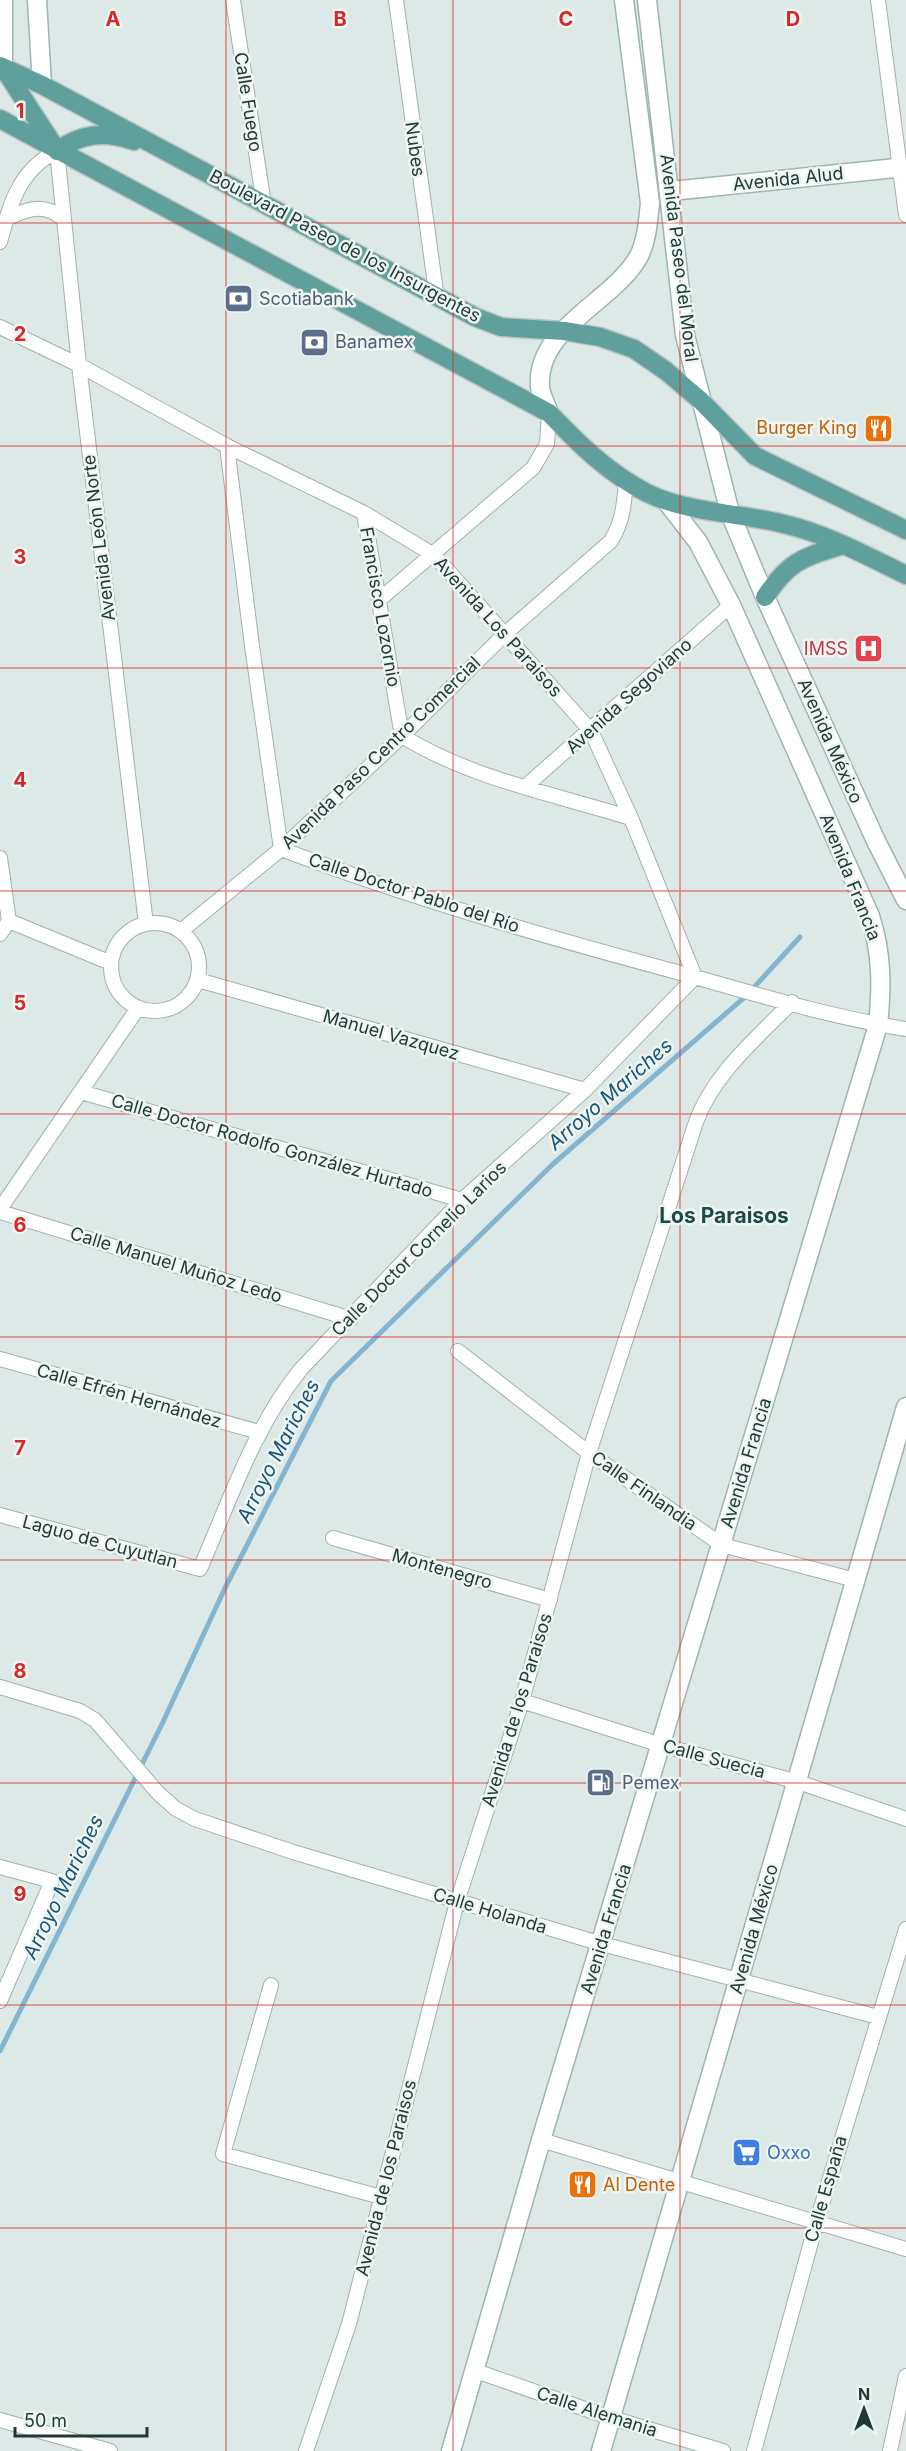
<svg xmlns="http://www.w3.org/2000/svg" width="906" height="2451" font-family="Inter,sans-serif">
  <rect width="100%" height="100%" fill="#dde9e6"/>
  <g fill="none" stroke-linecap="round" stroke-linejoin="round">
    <path stroke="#83b5d1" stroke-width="5" d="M0 2051 162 1724 225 1588 331 1381 553 1164 746 996 800 937"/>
    <defs>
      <path id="street" d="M233 0 264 205
        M396 0 437 299
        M878 0 906 215
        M6 219C27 209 44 202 63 219
        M0 242C10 204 19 170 57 151L79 365 146 924
        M0 327 79 365 227 446 364 513 434 555 591 731 631 818 695 977 585 1090 462 1200 301 1369C254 1427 230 1500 200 1569L0 1515
        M227 446 252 646 281 849
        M364 513 402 736
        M379 600 533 468 547 444 549 413
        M402 736C472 779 554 794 631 818
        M526 786 731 605
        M281 849C411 898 543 936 677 972 752 993 829 1017 906 1029
        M0 858 9 921
        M9 921 111 963
        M111 967a44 44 0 1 1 88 0a44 44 0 1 1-88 0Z
        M181 931 281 849 402 736 506 633 611 541C623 521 624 504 626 482
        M0 934 9 921
        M198 980 585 1090
        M81 1092 462 1200
        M0 1209 138 1008
        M0 1212 351 1319
        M458 1351 589 1453 722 1545 855 1580
        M0 1359 259 1432
        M333 1538 550 1600
        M0 1687 80 1711 95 1720 158 1793 176 1809 195 1819 293 1852 602 1944 878 2017
        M522 1701 661 1745 798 1782 906 1819
        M0 1867 52 1881 0 2001
        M271 1985 223 2154 381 2197
        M541 2140 906 2249
        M473 2370 611 2418 723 2451
        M0 2420 110 2451
        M306 2451 349 2324 457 1902 522 1701 589 1453 696 1122C714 1073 756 1039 792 1002
        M754 2451 816 2224 906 1929
        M890 2451 906 2376"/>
      <path id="secondary" d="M3 0V67
        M37 0 42 85
        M647 0 685 335 730 513 765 597 876 841 906 900
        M671 191 906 167
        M549 413C546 405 541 395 540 387 535 328 614 302 639 256 647 240 648 221 650 203L624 0
        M451 2451 541 2140 878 1025C882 986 882 953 870 916L731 605 698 542 667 502
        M601 2451 906 1407"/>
      <path id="primary" d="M0 66 42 85 475 317 501 327 564 331 600 337 634 349 666 371 700 400 755 456 906 530
        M4 69 56 149
        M0 119 549 413C579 444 608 473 647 493 688 513 740 513 784 524 827 534 867 556 906 575
        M57 151C82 133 104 131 134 141
        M765 597C790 560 802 558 843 545"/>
    </defs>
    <use href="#street" stroke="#a0b1ae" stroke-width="16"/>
    <use href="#secondary" stroke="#9cb5b1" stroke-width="21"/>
    <use href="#primary" stroke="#bcc4c3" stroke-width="21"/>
    <use href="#street" stroke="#fff" stroke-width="14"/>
    <use href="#secondary" stroke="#fff" stroke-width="18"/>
    <use href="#primary" stroke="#60a09c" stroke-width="18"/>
  </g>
  <path fill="none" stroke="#d62828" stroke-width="1.5" stroke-opacity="0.55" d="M226 0V2451M453 0V2451M680 0V2451M0 223H906M0 446H906M0 668H906M0 891H906M0 1114H906M0 1337H906M0 1560H906M0 1783H906M0 2005H906M0 2228H906"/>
  <defs>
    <symbol id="bank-square" viewBox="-11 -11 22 22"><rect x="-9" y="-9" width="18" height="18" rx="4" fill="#5c6f8a" stroke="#edf6f3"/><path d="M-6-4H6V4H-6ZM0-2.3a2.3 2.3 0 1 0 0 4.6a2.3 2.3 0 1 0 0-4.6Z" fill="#fff"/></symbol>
    <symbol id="restaurant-square" viewBox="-11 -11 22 22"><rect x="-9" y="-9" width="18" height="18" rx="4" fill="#e8710a" stroke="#edf6f3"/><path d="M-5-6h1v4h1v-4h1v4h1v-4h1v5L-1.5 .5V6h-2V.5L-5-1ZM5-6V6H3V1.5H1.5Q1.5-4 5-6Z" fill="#fff"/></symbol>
    <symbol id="hospital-square" viewBox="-11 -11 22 22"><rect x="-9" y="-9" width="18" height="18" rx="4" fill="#e0444e" stroke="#edf6f3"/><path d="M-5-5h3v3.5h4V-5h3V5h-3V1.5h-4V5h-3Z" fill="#fff"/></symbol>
    <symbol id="fuel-square" viewBox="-11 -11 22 22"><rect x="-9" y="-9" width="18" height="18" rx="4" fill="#5c6f8a" stroke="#edf6f3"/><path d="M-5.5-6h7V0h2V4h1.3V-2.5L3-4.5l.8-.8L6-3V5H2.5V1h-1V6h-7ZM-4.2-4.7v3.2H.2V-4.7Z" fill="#fff"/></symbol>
    <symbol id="supermarket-square" viewBox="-11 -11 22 22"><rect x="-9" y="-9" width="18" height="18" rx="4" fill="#3f7fe0" stroke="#edf6f3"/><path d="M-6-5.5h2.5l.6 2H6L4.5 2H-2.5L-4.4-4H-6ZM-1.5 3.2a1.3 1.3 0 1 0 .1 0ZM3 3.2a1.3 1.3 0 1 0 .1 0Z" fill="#fff"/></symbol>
  </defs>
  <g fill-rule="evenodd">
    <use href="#bank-square" x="222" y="282" width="33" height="33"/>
    <use href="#bank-square" x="298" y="326" width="33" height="33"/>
    <use href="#restaurant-square" x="862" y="412" width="33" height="33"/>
    <use href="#hospital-square" x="852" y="632" width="33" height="33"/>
    <use href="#fuel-square" x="584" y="1766" width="33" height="33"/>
    <use href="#supermarket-square" x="730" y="2136" width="33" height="33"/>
    <use href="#restaurant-square" x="566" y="2168" width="33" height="33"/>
  </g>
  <g text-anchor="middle" stroke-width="5" stroke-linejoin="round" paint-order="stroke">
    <g font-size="18" fill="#1f3937" stroke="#edf6f3">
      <text transform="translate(248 102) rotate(81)" y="6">Calle Fuego</text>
      <text transform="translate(415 149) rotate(82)" y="6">Nubes</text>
      <text transform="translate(788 179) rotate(-6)" y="6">Avenida Alud</text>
      <text transform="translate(345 246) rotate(28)" y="6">Boulevard Paseo de los Insurgentes</text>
      <text transform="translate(679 258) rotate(83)" y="6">Avenida Paseo del Moral</text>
      <text transform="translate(99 538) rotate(-97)" y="6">Avenida León Norte</text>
      <text transform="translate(380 607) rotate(80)" y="6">Francisco Lozornio</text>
      <text transform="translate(498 627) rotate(48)" y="6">Avenida Los Paraisos</text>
      <text transform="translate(629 696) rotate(-42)" y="6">Avenida Segoviano</text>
      <text transform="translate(830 741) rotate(66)" y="6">Avenida México</text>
      <text transform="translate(381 753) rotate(-44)" y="6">Avenida Paso Centro Comercial</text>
      <text transform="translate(850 877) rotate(68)" y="6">Avenida Francia</text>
      <text transform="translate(414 893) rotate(18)" y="6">Calle Doctor Pablo del Río</text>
      <text transform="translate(391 1035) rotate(16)" y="6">Manuel Vazquez</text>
      <text transform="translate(272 1146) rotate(16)" y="6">Calle Doctor Rodolfo González Hurtado</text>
      <text transform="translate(419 1249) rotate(-45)" y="6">Calle Doctor Cornelio Larios</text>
      <text transform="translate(176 1265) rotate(17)" y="6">Calle Manuel Muñoz Ledo</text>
      <text transform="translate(129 1396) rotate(16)" y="6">Calle Efrén Hernández</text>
      <text transform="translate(746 1463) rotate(-73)" y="6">Avenida Francia</text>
      <text transform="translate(644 1491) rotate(35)" y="6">Calle Finlandia</text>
      <text transform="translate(100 1542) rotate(15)" y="6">Laguo de Cuyutlan</text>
      <text transform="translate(442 1569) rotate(16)" y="6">Montenegro</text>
      <text transform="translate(517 1710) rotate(-73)" y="6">Avenida de los Paraisos</text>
      <text transform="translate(714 1759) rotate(15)" y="6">Calle Suecia</text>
      <text transform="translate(490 1911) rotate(17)" y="6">Calle Holanda</text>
      <text transform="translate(606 1929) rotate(-73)" y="6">Avenida Francia</text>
      <text transform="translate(754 1929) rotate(-74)" y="6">Avenida México</text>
      <text transform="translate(386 2178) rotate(-76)" y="6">Avenida de los Paraisos</text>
      <text transform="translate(826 2189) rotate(-74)" y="6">Calle España</text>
      <text transform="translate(597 2412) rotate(18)" y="6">Calle Alemania</text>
    </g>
    <g font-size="18" fill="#4e5e75" stroke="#edf6f3" text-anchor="start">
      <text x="259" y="305">Scotiabank</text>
      <text x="335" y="348">Banamex</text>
      <text x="622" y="1789">Pemex</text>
    </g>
    <g font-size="18" fill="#c56008" stroke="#edf6f3" text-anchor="end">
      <text x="857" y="434">Burger King</text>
      <text x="603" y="2191" text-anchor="start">Al Dente</text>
    </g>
    <g font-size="18" fill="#be3a42" stroke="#edf6f3" text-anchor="end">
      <text x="848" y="655">IMSS</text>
    </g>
    <g font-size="18" fill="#366cbe" stroke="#edf6f3" text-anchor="start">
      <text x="767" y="2159">Oxxo</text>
    </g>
    <g font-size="20" font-style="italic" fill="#195375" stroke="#edf6f3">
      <text transform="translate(610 1094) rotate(-41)" y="7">Arroyo Mariches</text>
      <text transform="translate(278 1451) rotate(-63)" y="7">Arroyo Mariches</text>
      <text transform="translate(63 1887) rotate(-64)" y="7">Arroyo Mariches</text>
    </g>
    <g font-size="21" font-weight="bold" fill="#1b4a48" stroke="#edf6f3">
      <text x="724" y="1223">Los Paraisos</text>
    </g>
  </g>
  <g font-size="20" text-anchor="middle" font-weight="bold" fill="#d62828" stroke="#edf6f3" stroke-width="5" stroke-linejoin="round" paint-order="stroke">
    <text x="113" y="26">A</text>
    <text x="340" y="26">B</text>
    <text x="566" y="26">C</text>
    <text x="793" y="26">D</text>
    <text x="20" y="118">1</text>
    <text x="20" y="341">2</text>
    <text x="20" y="564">3</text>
    <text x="20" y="787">4</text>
    <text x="20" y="1010">5</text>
    <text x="20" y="1232">6</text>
    <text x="20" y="1455">7</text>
    <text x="20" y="1678">8</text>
    <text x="20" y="1901">9</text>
  </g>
  <g transform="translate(864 2409)" stroke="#edf6f3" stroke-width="4.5" paint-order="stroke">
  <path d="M0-4.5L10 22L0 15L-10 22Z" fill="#1f3937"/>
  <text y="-9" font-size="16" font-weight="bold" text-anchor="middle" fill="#1f3937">N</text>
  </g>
  <path d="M15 2427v9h132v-9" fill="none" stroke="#1f3937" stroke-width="3"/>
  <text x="24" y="2427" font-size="18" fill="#1f3937" stroke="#edf6f3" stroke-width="4.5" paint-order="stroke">50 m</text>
</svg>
